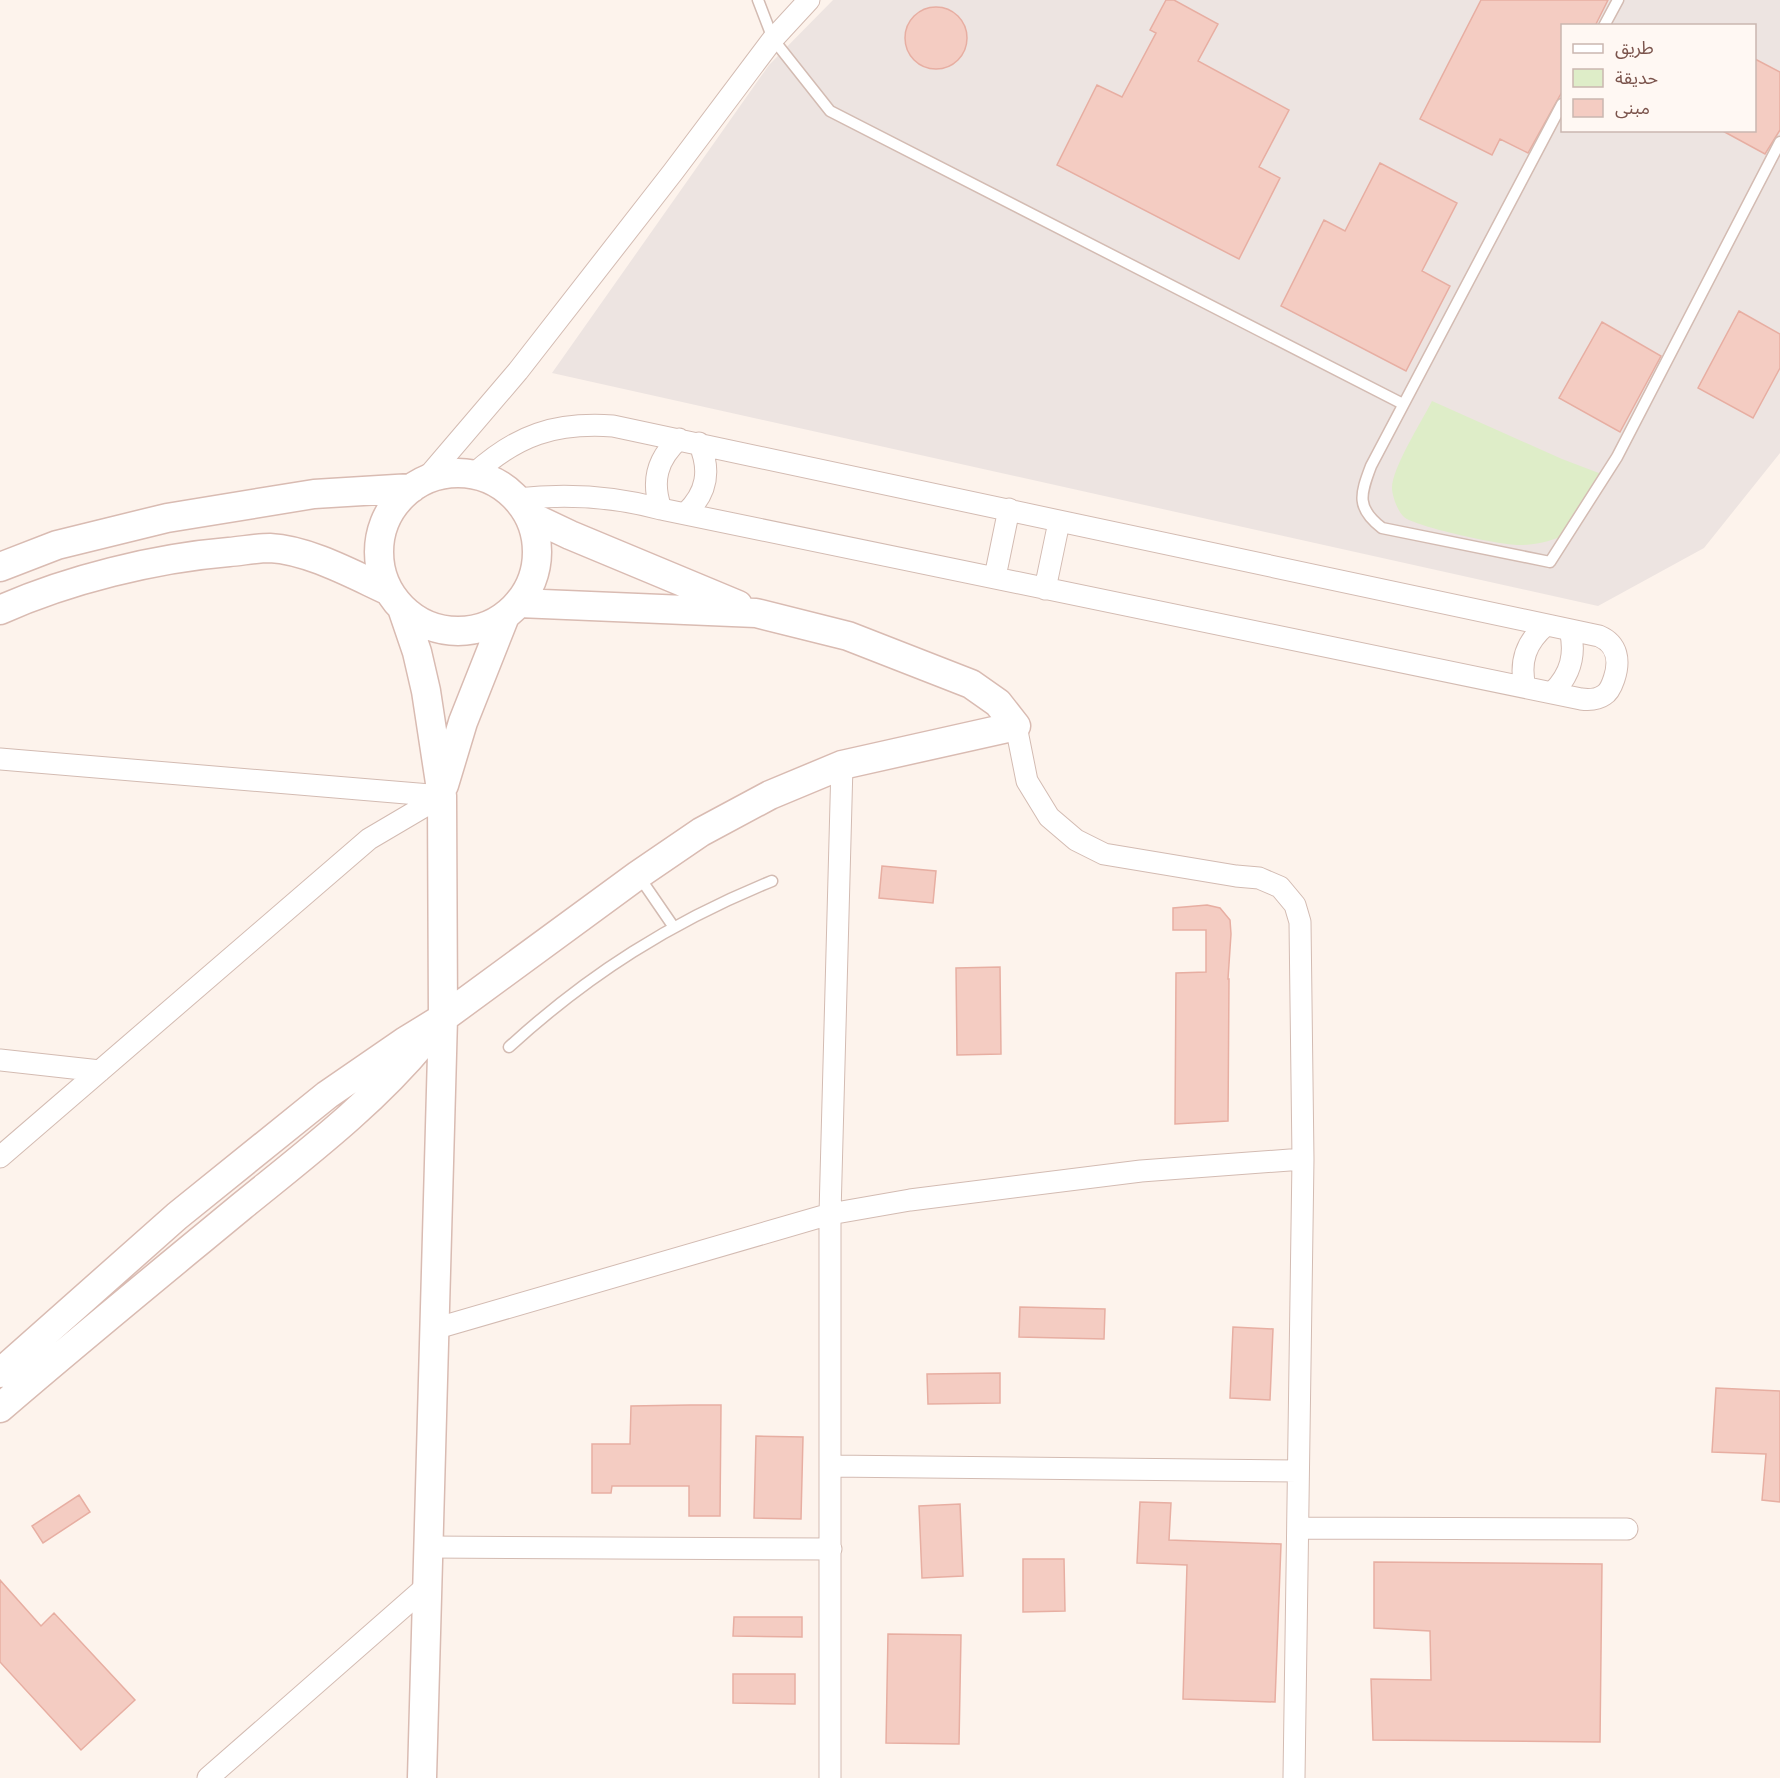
<svg xmlns="http://www.w3.org/2000/svg" width="1780" height="1778" font-family="'Golos Text','Noto Sans Arabic',sans-serif">
  <rect width="100%" height="100%" fill="#fdf3ec"/>
  <path fill="#ede4e1" fill-rule="evenodd" d="M833 0H1780V453L1704 548 1598 606 552 373 769 65ZM1562 26H1754V130H1562Z"/>
  <path fill="#deedc8" d="M1432 401 1562 459 1604 475 1568 533C1553 541 1537 545 1520 545 1504 546 1416 527 1404 517 1398 512 1392 496 1392 488 1392 468 1422 421 1432 401Z"/>
  <path fill="#f4ccc2" stroke="#e7aea2" stroke-width="1.5" d="M1166 0H1174L1218 24 1198 61 1289 110 1259 167 1280 178 1239 259 1057 165 1097 85 1122 97 1156 33 1150 30Z
    M1481 0H1608L1595 26H1563V90L1528 153 1500 139 1492 155 1420 119Z
    M905 38a31 31 0 1 1 62 0a31 31 0 1 1-62 0Z
    M1755 59 1780 72V130L1765 154 1721 130H1755Z
    M1380 163 1457 203 1422 271 1450 286 1406 371 1281 306 1324 220 1345 231Z
    M1739 311 1780 334V368L1753 418 1698 388Z
    M1602 322 1661 356 1620 432 1559 398Z
    M882 866 936 871 933 903 879 898Z
    M1207 905 1220 908 1230 920 1231 934 1228 979H1229L1228 1121 1175 1124 1176 973 1206 972V930H1173V908Z
    M1000 967 1001 1054 957 1055 956 968Z
    M1020 1307 1105 1309 1104 1339 1019 1337Z
    M1233 1327 1273 1329 1270 1400 1230 1398Z
    M1000 1373V1403L928 1404 927 1374Z
    M1716 1388 1780 1391V1502L1762 1500 1766 1454 1712 1452Z
    M690 1405H721L720 1516H689V1486H612L611 1493H592V1444H630L631 1406Z
    M756 1436 803 1437 801 1519 754 1518Z
    M79 1495 90 1512 43 1543 32 1526Z
    M1140 1502 1171 1503 1169 1540 1281 1544 1275 1702 1183 1699 1187 1565 1137 1563Z
    M960 1504 963 1576 922 1578 919 1506Z
    M1023 1559H1064L1065 1611 1023 1612Z
    M1374 1562 1602 1564 1600 1742 1373 1740 1371 1679 1431 1680 1430 1631 1374 1628Z
    M0 1580 41 1626 54 1613 135 1700 81 1750 0 1662Z
    M734 1617H802V1637L733 1636Z
    M888 1634 961 1635 959 1744 886 1743Z
    M733 1674H795V1704L733 1703Z"/>
  <g fill="none" stroke-linecap="round" stroke-linejoin="round">
    <defs>
      <path id="lane" d="M758 0 773 39 830 111 1403 404
        M1604 26 1618 0
        M1562 104 1371 466C1360 495 1356 508 1382 528L1550 562 1617 457 1780 142
        M638 875 673 926
        M509 1047C589 974 671 922 772 881"/>
      <path id="street" d="M474 474C517 435 555 422 613 426L1599 636C1618 644 1620 661 1614 679 1612 685 1609 692 1604 695 1597 700 1589 700 1581 699L661 509C613 496 567 493 517 499
        M425 480 518 371 673 172 773 39 809 0
        M661 509C651 481 657 459 679 439
        M686 513C707 493 711 470 699 443
        M995 577 1009 509
        M1045 589 1059 522
        M1525 687C1519 661 1526 642 1546 625
        M1553 692C1571 674 1576 654 1570 630
        M1016 726 1027 781 1049 817 1076 840 1104 854 1236 876 1259 878 1280 887 1295 905 1300 922 1303 1159 1294 1778
        M0 759 442 796
        M0 1060 100 1071
        M0 1157 369 839 442 796
        M434 1329 830 1214 910 1200 1141 1171 1303 1159
        M830 1466 1298 1471
        M1298 1528 1627 1529
        M427 1547 831 1549
        M208 1778 427 1586
        M830 1778V1214L842 765"/>
      <path id="secondary" d="M379 552a79 79 0 1 1 158 0a79 79 0 1 1-158 0Z
        M528 515 570 535 738 605
        M0 567 57 545 167 518 314 494 412 488
        M402 608 417 652 426 691 442 796 443 1018 422 1778
        M0 610C67 580 155 558 229 552 242 551 256 548 270 548 309 550 354 575 389 591
        M444 785 463 722 505 616
        M0 1373 177 1216 327 1095 404 1042 443 1018 638 875 701 832 770 795 842 765 1016 726 998 703 971 684 848 636 756 613 519 603
        M0 1408C80 1339 161 1273 242 1206 306 1154 372 1104 425 1040"/>
    </defs>
    <use href="#lane" stroke="#d3bbb2" stroke-width="13"/>
    <use href="#street" stroke="#d3bbb2" stroke-width="23"/>
    <use href="#secondary" stroke="#d9bbb2" stroke-width="31"/>
    <use href="#lane" stroke="#fff" stroke-width="10"/>
    <use href="#street" stroke="#fff" stroke-width="21"/>
    <use href="#secondary" stroke="#fff" stroke-width="28"/>
  </g>
  <rect x="1561" y="24" width="195" height="108" fill="#fff8f3" stroke="#cab6b0" stroke-width="1.5"/>
  <rect x="1573" y="44" width="30" height="9" fill="#ffffff" stroke="#cab6b0" stroke-width="1.5"/>
  <text x="1615" y="54" font-size="18" fill="#7b544c">طريق</text>
  <rect x="1573" y="69" width="30" height="18" fill="#deedc8" stroke="#cab6b0" stroke-width="1.5"/>
  <text x="1615" y="84" font-size="18" fill="#7b544c">حديقة</text>
  <rect x="1573" y="99" width="30" height="18" fill="#f4ccc2" stroke="#cab6b0" stroke-width="1.5"/>
  <text x="1615" y="114" font-size="18" fill="#7b544c">مبنى</text>
</svg>
